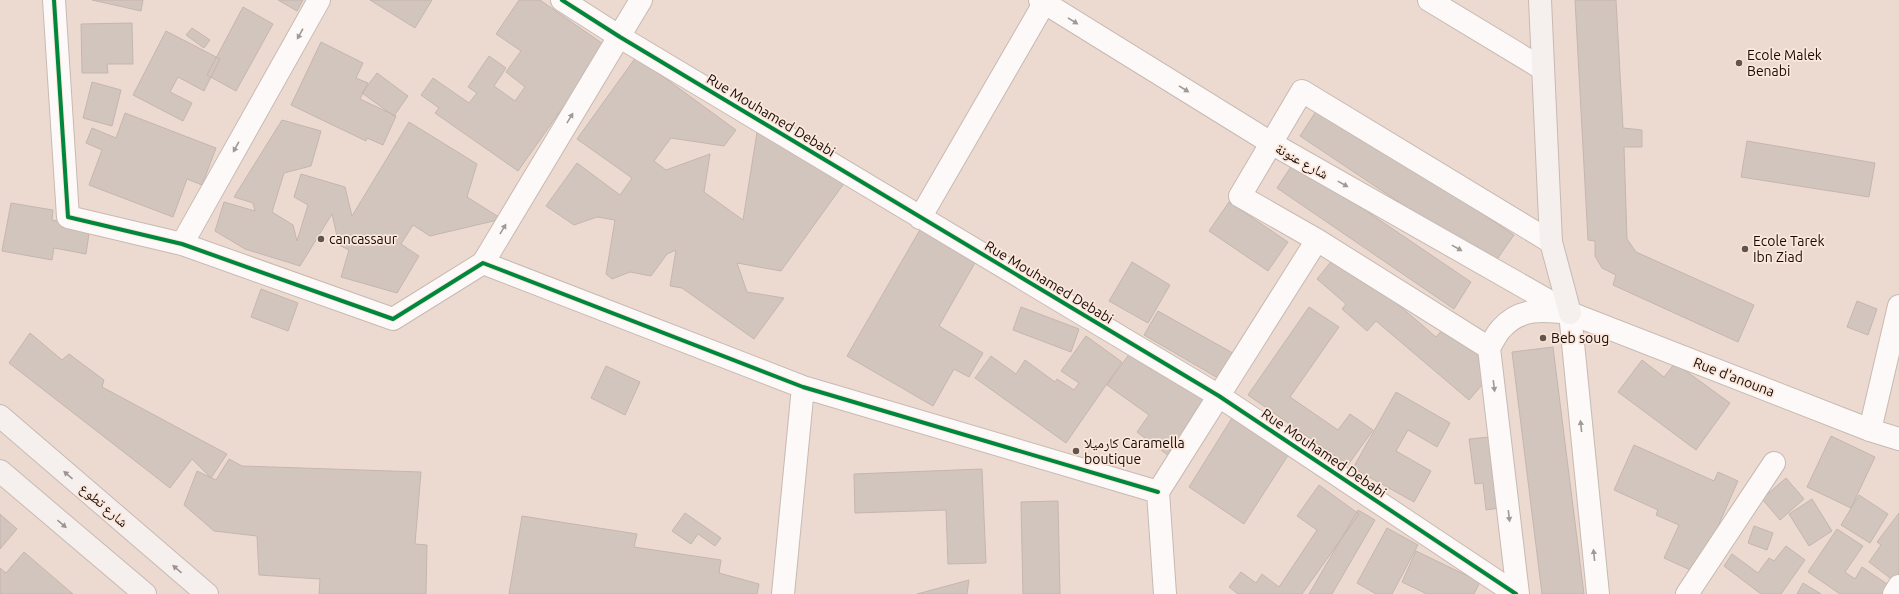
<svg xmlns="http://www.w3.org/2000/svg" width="1899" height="594" font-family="Ubuntu,'Noto Naskh Arabic',sans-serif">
  <rect width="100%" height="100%" fill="#ecdad0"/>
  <path fill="#d2c5bd" stroke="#c4b6af" d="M92 0H143L141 11Z
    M278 0H303L297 11Z
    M370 0H432L415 28Z
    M519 0H540L606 46 518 171 435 113 439 108 421 95 433 78 469 103 477 93 468 87 489 56 506 68 494 86 515 101 525 87 506 72 521 51 496 34Z
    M1575 0H1616L1623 128 1642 130V147H1624L1627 239 1636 252 1754 305 1738 342 1613 285 1616 275 1602 268 1595 256V241L1588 240Z
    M243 7 273 24 236 91 207 75Z
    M132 23 133 64H107L108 73H82L81 24Z
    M192 28 210 40 204 48 186 35Z
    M166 31 220 59 204 91 178 77 170 92 192 103 183 121 133 95Z
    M321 42 363 63 356 78 368 83 360 99 396 116 383 145 367 138 366 141 291 105Z
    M636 57 736 130 724 146 671 138 654 161 666 170 710 154 704 192 743 220 759 120 845 182 781 271 737 263 747 292 784 298 754 339 682 288 670 286 676 250 667 254 651 276 630 272 612 279 606 274 615 220 597 217 574 225 546 206 577 163 620 195 632 178 577 139Z
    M377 73 408 96 394 116 362 93Z
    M92 82 121 90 112 126 83 118Z
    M1320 105 1514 235 1493 265 1300 136Z
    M125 113 216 148 202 185 187 179 173 217 89 185 102 150 86 143 92 128 116 138Z
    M282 120 321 131 311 166 284 173 272 212 293 225 297 241 308 205 294 197 301 174 345 187 352 216 409 122 477 164 467 197 502 219 430 236 413 225 401 244 419 256 397 293 341 277 349 250 339 245 332 214 300 266 245 249 215 231 224 202 255 211 253 203 234 197Z
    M1747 141 1875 163 1869 197 1741 177Z
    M1294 162 1471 282 1454 309 1277 188Z
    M1229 202 1288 242 1268 271 1209 231Z
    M11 203 53 210 52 220 90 227 86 254 54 248 52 260 2 251Z
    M925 221 976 261 939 326 983 353 969 377 954 369 933 406 847 356Z
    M1338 253 1436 337 1451 320 1502 362 1469 400 1376 321 1367 331 1342 309 1346 304 1317 279Z
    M1132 262 1170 285 1148 323 1109 301Z
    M261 289 298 303 288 331 251 317Z
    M1857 301 1877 309 1868 335 1847 327Z
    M1021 307 1079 329 1071 352 1013 330Z
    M1309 307 1339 327 1290 397 1338 430 1350 414 1373 430 1348 465 1248 395Z
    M1158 311 1238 356 1223 381 1144 335Z
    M30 333 62 360 69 354 104 380 102 387 227 454 211 478 192 459 170 488 9 363Z
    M1086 336 1122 362 1066 443 975 378 991 356 1016 374 1025 360 1055 382 1057 379 1074 390 1079 383 1061 371Z
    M1553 347 1584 594H1542L1512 352Z
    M1130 353 1152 370 1162 356 1214 394 1169 456 1137 432 1149 415 1107 385Z
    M1642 360 1664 377 1675 363 1730 403 1696 450 1618 392Z
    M606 366 640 382 625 415 591 398Z
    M1396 392 1450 423 1437 447 1408 430 1396 451 1431 471 1414 502 1353 468Z
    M1232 418 1256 434 1294 446 1244 524 1189 487Z
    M1831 436 1875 457 1851 508 1807 487Z
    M1490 437 1506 507 1486 510 1483 483 1475 484 1469 439Z
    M1634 445 1714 481 1718 472 1738 481 1697 573 1664 558 1679 525 1656 515 1658 510 1614 490Z
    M229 459 242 466 421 472 415 544 427 545 426 594H319L320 579 259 575 257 536 214 531 184 505 197 471 216 480Z
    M982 469 986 563 948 564 946 510 855 513 854 474Z
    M1786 478 1804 499 1780 520 1762 499Z
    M1319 485 1359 514 1302 594H1238L1229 587 1241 572 1256 583 1262 574 1279 587 1317 530 1297 516Z
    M1859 495 1888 514 1870 543 1841 525Z
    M1812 499 1832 531 1809 546 1789 514Z
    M1058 501 1060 594H1023L1021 502Z
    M1358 510 1375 520 1332 594H1309Z
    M685 513 721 538 715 546 698 534 691 544 672 531Z
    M1899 513V575L1894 581 1869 562 1881 545 1877 542Z
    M0 514 17 529 0 549Z
    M522 516 637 534 634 547 721 560 719 573 759 584 757 594H509Z
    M1754 526 1773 533 1767 550 1748 543Z
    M1387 528 1418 545 1392 594H1376L1357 583Z
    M1837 529 1863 546 1845 572 1855 579 1862 567 1890 586 1885 594H1840L1808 572Z
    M1786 546 1805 560 1781 594H1761L1724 566 1732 554 1758 573 1769 558 1774 561Z
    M1416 551 1480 582 1474 594H1427L1402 582Z
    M24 552 73 594H0V568L6 573Z
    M969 580 967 594H917Z
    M1803 583 1821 594H1797Z"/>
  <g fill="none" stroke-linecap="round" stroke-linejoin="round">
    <defs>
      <path id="minor" d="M54 0 68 217 182 244 393 319 483 263 803 387 1158 492
        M562 0 620 37 1219 396 1516 594
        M1429 0 1543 69
        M920 218 1046 0
        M182 244 319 0
        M483 263 641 0
        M1489 348 1317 240 1240 196 1302 91 1551 242
        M1870 430 1899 306
        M783 594 803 387
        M1165 594 1158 492 1317 240
        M1518 594 1489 348C1493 342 1496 334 1501 329 1520 307 1544 310 1570 313L1598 594
        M1687 594 1774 463
        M1894 594 1899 586"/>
      <path id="tertiary" d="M1040 0 1271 143 1570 313 1870 430 1899 439"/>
      <path id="secondary" d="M1540 0 1551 242 1570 313
        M0 416 207 594
        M0 471 145 594"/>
    </defs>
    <use href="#minor" stroke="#c7bab2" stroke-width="24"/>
    <use href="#tertiary" stroke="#c7bab2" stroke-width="24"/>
    <use href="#secondary" stroke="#c7bab2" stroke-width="24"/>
    <use href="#minor" stroke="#fcf9f8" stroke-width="22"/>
    <use href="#tertiary" stroke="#fcf9f8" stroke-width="22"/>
    <use href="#secondary" stroke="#f5efed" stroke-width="22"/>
    <defs>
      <path id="cycleway" d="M54 0 68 217 182 244 393 319 483 263 803 387 1158 492
        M562 0 620 37 1219 396 1516 594"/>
    </defs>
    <use href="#cycleway" stroke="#fbe7db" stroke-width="6"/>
    <use href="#cycleway" stroke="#00873e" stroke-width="4"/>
  </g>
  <defs><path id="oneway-solid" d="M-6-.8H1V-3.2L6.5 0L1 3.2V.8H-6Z"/></defs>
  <g fill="#a09a97">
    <use href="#oneway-solid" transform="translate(1073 21) rotate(32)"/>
    <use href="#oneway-solid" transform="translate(300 34) rotate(119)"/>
    <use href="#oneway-solid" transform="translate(1184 89) rotate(32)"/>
    <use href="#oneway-solid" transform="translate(570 118) rotate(-59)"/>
    <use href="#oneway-solid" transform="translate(236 147) rotate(119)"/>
    <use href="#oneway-solid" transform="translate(1343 184) rotate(29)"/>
    <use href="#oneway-solid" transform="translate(503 229) rotate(-59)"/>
    <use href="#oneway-solid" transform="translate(1457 248) rotate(29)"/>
    <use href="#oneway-solid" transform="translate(1494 386) rotate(83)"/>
    <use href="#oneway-solid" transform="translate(1581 426) rotate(-96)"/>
    <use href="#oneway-solid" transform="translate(1509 516) rotate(83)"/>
    <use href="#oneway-solid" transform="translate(1594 555) rotate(-96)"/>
  </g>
  <g fill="#9c9491">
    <use href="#oneway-solid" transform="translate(68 475) rotate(-139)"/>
    <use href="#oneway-solid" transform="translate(62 524) rotate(40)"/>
    <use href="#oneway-solid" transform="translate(177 569) rotate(-139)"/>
  </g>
  <g fill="#62544d" stroke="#fbe7db" stroke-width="1.5">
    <circle cx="1739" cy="63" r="4"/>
    <circle cx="321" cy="239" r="4"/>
    <circle cx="1745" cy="249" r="4"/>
    <circle cx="1543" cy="338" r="4"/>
    <circle cx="1076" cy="451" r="4"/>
  </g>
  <g text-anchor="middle" stroke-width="3.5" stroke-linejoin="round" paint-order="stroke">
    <g font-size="14" fill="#170c06" stroke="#fbe7db" text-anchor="start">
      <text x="1747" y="60">Ecole Malek<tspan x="1747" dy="16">Benabi</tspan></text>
      <text x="329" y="244">cancassaur</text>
      <text x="1753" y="246">Ecole Tarek<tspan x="1753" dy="16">Ibn Ziad</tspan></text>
      <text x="1551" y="343">Beb soug</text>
      <text x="1084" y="448">كارميلا Caramella<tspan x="1084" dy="16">boutique</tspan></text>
    </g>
    <g font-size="14" fill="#170c06" stroke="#fbe7db">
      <text transform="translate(771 115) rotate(31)" y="5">Rue Mouhamed Debabi</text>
      <text transform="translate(1302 161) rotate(29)" y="5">شارع عنونة</text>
      <text transform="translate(1049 282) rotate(31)" y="5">Rue Mouhamed Debabi</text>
      <text transform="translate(1734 377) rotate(21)" y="5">Rue d'anouna</text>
      <text transform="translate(1324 453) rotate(34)" y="5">Rue Mouhamed Debabi</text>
      <text transform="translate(104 505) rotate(41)" y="5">شارع تطوع</text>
    </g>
  </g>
</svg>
